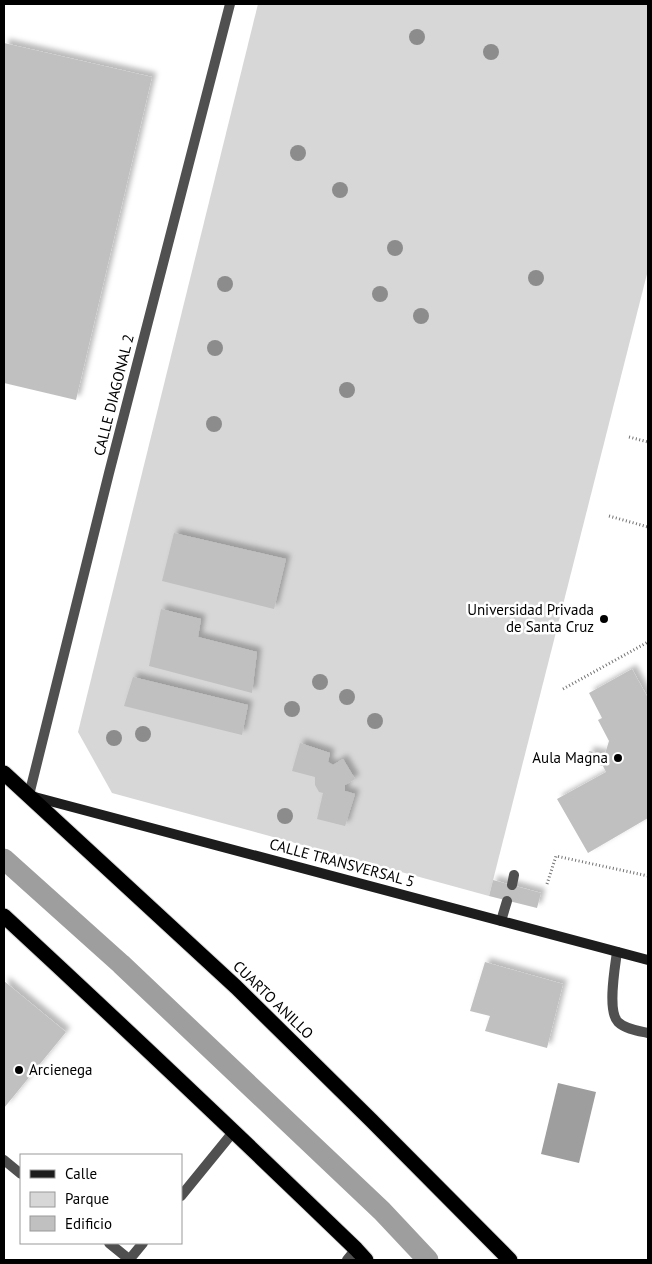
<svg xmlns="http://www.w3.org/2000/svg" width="652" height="1264" font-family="'PT Sans',sans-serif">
  <defs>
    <filter id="shadow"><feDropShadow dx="4.5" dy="-4.5" stdDeviation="2.5" flood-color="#0004"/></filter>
  </defs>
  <rect width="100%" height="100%" fill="#fff"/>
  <path fill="#d7d7d7" d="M258 4H648V270L489 896 112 793 78 732Z"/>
  <path fill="#9e9e9e" d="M558 1083 596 1092 579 1163 541 1154Z"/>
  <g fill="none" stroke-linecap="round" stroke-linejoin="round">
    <path stroke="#9e9e9e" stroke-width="21" d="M4 859 121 964 382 1211 428 1260"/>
  </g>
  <path fill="#c0c0c0" filter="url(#shadow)" d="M4 43 152 77 76 400 4 383Z
    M174 533 286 559 274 609 162 581Z
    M161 609 201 619 198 637 257 652 252 693 149 666Z
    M632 669 648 698V818L588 853 557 799 606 772 603 766 587 762 589 751 605 754 609 741 598 720 602 718 589 693Z
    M133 677 248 705 242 735 124 706Z
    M300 743 330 753 328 762 333 765 343 759 355 779 345 785V791L355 794 345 826 317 819 323 793 319 792 315 785V777L292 771Z
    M493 880 541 893 537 908 489 896Z
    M485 962 563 984 547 1048 485 1031 490 1016 470 1011Z
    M4 981 66 1032 4 1108Z"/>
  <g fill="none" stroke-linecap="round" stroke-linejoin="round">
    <defs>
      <path id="highway" d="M4 773 236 987 371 1120 510 1260
        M4 916C123 1026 240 1137 356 1249L366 1260"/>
    </defs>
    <use href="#highway" stroke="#dbdbdb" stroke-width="17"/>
    <path stroke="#727272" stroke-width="3" stroke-dasharray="1 2.5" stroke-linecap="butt" d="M629 437 648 442
      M609 516 648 527
      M563 689 648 642
      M547 884 556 856 648 876"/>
    <path stroke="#505050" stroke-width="10" d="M512 885 514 875
      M501 921 507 901
      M617 952C615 967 607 1011 618 1022 625 1029 639 1031 648 1033"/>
    <path stroke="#505050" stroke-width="10" d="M29 795 109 473 230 4
      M4 1160 21 1174
      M181 1196 234 1131
      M109 1243 130 1260
      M129 1260 143 1243
      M347 1260 356 1249"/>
    <path stroke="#1d1d1d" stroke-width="10" d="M31 796 648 960"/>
    <use href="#highway" stroke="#000" stroke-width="15"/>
  </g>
  <g fill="#8c8c8c">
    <circle cx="417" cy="37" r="8"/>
    <circle cx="491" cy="52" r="8"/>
    <circle cx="298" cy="153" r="8"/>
    <circle cx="340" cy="190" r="8"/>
    <circle cx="395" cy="248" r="8"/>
    <circle cx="536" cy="278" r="8"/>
    <circle cx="225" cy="284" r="8"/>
    <circle cx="380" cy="294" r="8"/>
    <circle cx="421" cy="316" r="8"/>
    <circle cx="215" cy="348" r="8"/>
    <circle cx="347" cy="390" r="8"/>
    <circle cx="214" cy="424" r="8"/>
    <circle cx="320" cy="682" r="8"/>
    <circle cx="347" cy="697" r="8"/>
    <circle cx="292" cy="709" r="8"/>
    <circle cx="375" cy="721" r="8"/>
    <circle cx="143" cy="734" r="8"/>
    <circle cx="114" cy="738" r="8"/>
    <circle cx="285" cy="816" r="8"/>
  </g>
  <g fill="#000" stroke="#fff" stroke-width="2">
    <circle cx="604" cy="619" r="5"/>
    <circle cx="618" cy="758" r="5"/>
    <circle cx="19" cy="1070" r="5"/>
  </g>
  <g text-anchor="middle" stroke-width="5" stroke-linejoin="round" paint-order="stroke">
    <g font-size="15" fill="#000" stroke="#fff">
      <text transform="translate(114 395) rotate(-76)" y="5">CALLE DIAGONAL 2</text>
      <text transform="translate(342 863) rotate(15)" y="5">CALLE TRANSVERSAL 5</text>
      <text transform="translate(273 1000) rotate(44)" y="5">CUARTO ANILLO</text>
    </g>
    <g font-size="15" fill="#000" stroke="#fff" text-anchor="end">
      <text x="594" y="615">Universidad Privada<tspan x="594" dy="17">de Santa Cruz</tspan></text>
      <text x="608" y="763">Aula Magna</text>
      <text x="29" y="1075" text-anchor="start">Arcienega</text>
    </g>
  </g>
  <rect width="652" height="1264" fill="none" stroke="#000000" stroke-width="10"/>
  <rect x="20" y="1154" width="162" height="90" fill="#ffffff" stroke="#999999"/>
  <rect x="30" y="1170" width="25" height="8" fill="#1d1d1d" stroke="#999999"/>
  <text x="65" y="1179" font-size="15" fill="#000000">Calle</text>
  <rect x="30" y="1192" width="25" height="15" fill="#d7d7d7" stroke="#999999"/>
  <text x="65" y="1204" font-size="15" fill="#000000">Parque</text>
  <rect x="30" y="1216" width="25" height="15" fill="#c0c0c0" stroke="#999999"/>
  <text x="65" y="1229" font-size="15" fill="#000000">Edificio</text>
</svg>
